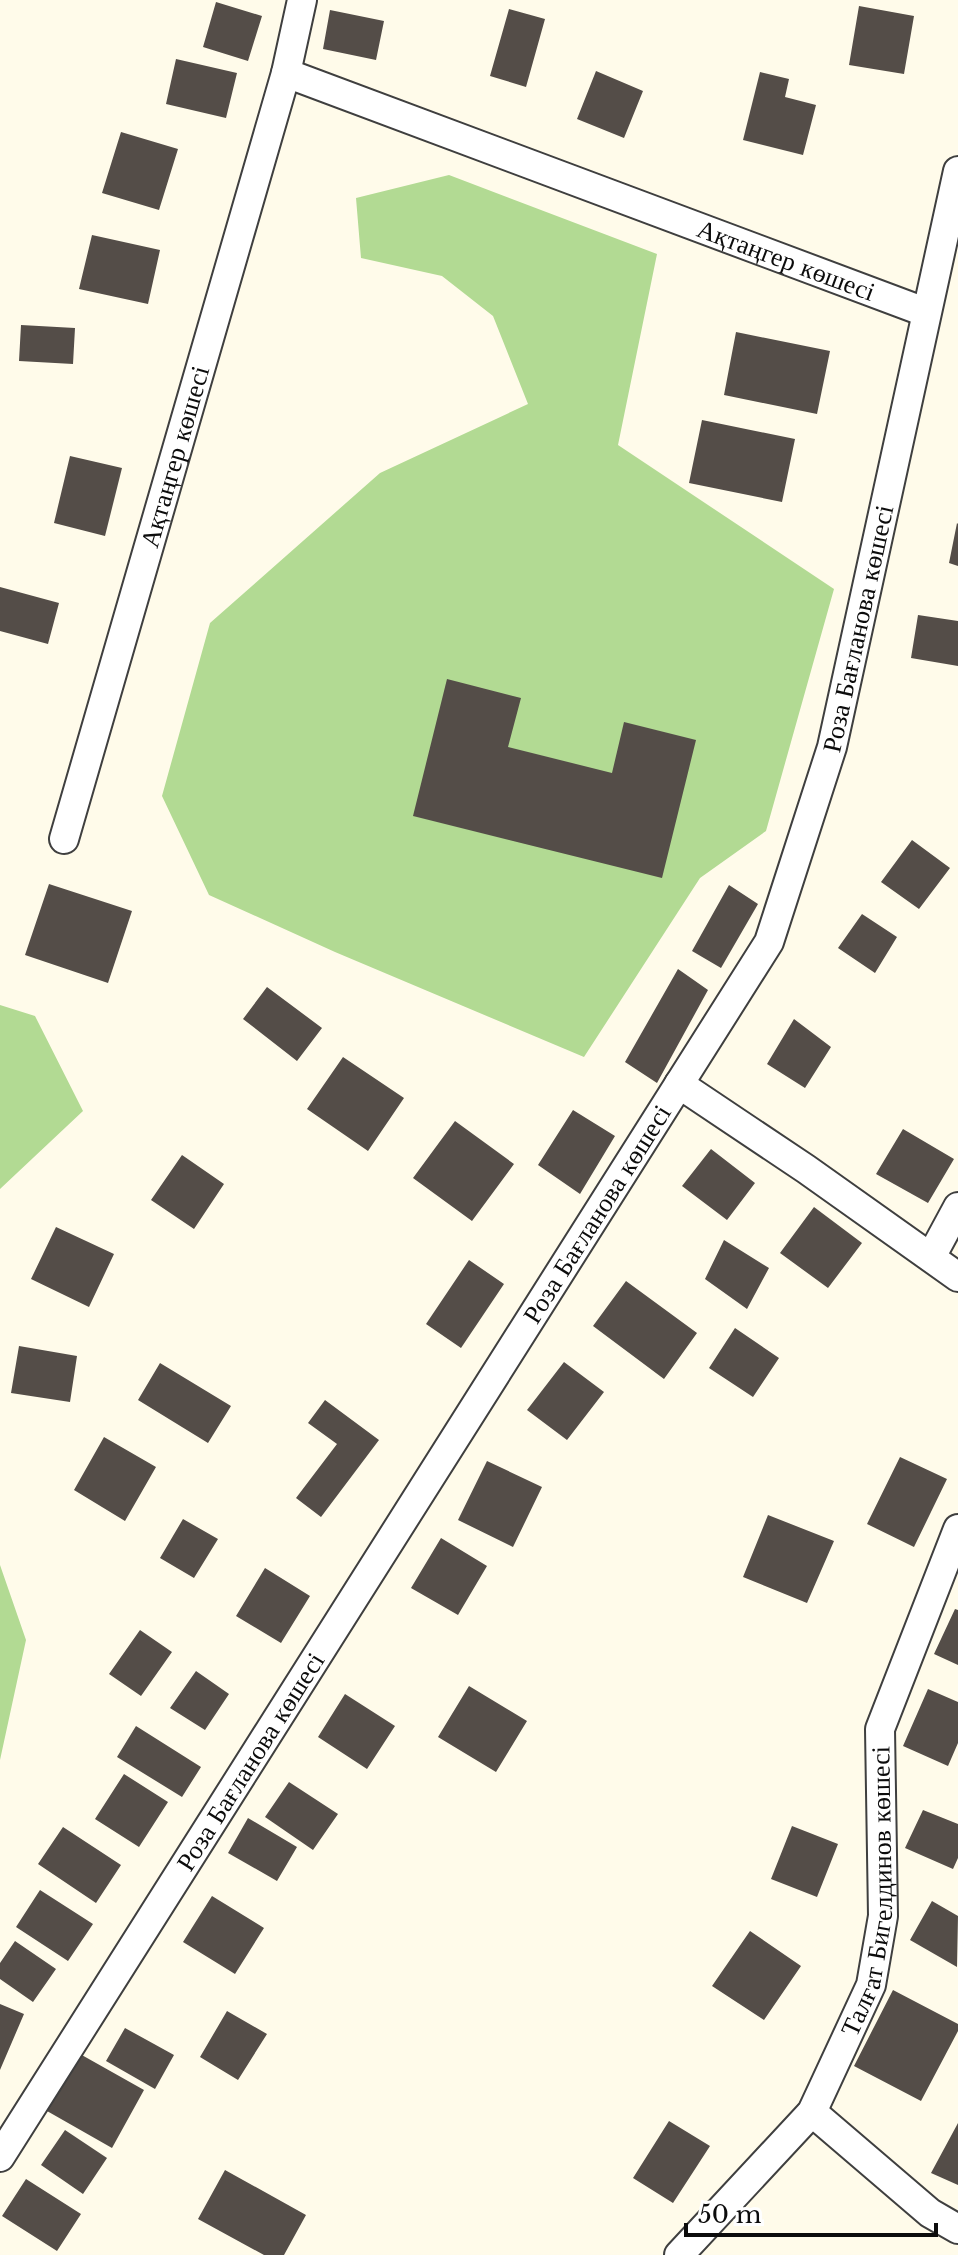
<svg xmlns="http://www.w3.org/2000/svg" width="958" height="2255" font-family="'Libre Baskerville',serif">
  <rect width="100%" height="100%" fill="#fffbea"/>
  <path fill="#b2da93" d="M449 175 657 254 618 445 834 589 766 831 700 878 584 1057 335 952 209 895 162 796 210 623 380 473 528 404 493 316 442 276 361 258 356 198Z
    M0 1005 35 1016 83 1111 0 1189Z
    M0 1565 26 1640 0 1760Z"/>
  <path fill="#544d48" d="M216 2 262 16 248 61 203 47Z
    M859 6 914 16 904 74 849 65Z
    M509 9 545 19 526 87 490 76Z
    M330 10 384 21 376 60 323 49Z
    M176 59 237 73 226 118 166 104Z
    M596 71 643 91 624 138 577 119Z
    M760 72 789 79 785 97 816 105 803 155 743 140Z
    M121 132 178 149 159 210 102 193Z
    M92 235 160 250 148 304 79 289Z
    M21 325 75 328 73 364 19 361Z
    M736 332 830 351 817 414 724 395Z
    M702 420 795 439 782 502 689 483Z
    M70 456 122 468 105 536 54 523Z
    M957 523 958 524V566L949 563Z
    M0 587 59 603 48 644 0 631Z
    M918 615 958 621V666L911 658Z
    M447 679 521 698 508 747 612 773 624 722 696 740 662 878 413 816Z
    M912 840 950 868 919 909 881 882Z
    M49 884 132 911 108 983 25 955Z
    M729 885 758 904 721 968 692 951Z
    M862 914 897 937 875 973 838 948Z
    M678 969 708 990 657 1083 625 1062Z
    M267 987 322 1028 297 1061 243 1019Z
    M794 1019 831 1047 805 1088 767 1064Z
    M343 1057 404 1098 368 1151 307 1109Z
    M573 1110 615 1136 580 1194 538 1165Z
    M455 1121 514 1164 472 1221 413 1178Z
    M903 1129 954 1159 928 1203 876 1174Z
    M711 1149 755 1183 727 1220 682 1186Z
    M182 1155 224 1184 194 1229 151 1200Z
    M814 1207 862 1243 828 1288 780 1253Z
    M56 1227 114 1254 89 1307 31 1279Z
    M724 1240 769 1268 747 1309 705 1279Z
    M469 1260 504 1284 461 1348 426 1324Z
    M626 1281 697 1333 664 1379 593 1326Z
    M735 1328 779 1358 753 1397 709 1368Z
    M19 1346 77 1356 70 1402 11 1393Z
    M564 1362 604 1392 567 1440 527 1410Z
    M160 1363 231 1406 208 1443 138 1400Z
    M325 1400 379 1440 321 1517 296 1498 337 1444 308 1423Z
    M104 1437 156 1467 125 1521 74 1490Z
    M900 1457 947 1479 914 1547 867 1524Z
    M487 1461 542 1487 513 1547 458 1520Z
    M768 1515 834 1541 807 1603 743 1577Z
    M183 1519 218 1539 194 1578 160 1558Z
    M441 1538 487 1566 458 1615 411 1588Z
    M265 1568 310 1596 281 1643 236 1616Z
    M955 1609 958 1610V1665L934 1654Z
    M140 1630 172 1652 141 1696 109 1674Z
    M196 1671 229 1694 205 1730 170 1708Z
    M469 1686 527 1721 496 1772 438 1737Z
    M928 1689 958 1702V1743L948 1766 903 1746Z
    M345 1694 395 1726 367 1769 318 1737Z
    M136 1726 201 1767 182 1797 117 1757Z
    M124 1774 168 1802 139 1847 95 1819Z
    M289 1782 338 1814 313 1850 265 1817Z
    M923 1810 958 1824V1858L953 1869 905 1848Z
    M248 1818 297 1847 277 1881 228 1853Z
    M792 1826 838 1844 817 1897 771 1879Z
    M63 1827 121 1865 96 1903 38 1864Z
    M40 1890 93 1924 68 1961 16 1927Z
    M212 1896 264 1928 235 1974 183 1942Z
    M932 1901 958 1916 957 1967 910 1940Z
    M750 1931 801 1966 764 2020 712 1986Z
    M15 1941 56 1969 33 2002 0 1979V1963Z
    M893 1990 958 2024V2031L921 2101 854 2066Z
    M0 2004 24 2014 0 2070Z
    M227 2011 267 2034 238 2080 200 2057Z
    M125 2028 174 2055 155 2089 106 2061Z
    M80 2054 144 2090 112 2148 47 2111Z
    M669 2121 710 2146 673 2203 633 2178Z
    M958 2123V2185L931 2173Z
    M65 2130 107 2158 83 2194 41 2165Z
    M225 2170 306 2215 284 2255H264L198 2219Z
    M26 2179 81 2214 57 2251 2 2216Z"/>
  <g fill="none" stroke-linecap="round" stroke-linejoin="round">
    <defs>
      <g id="street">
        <path id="s1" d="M286 73 925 312"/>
        <path id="s2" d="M64 839 286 73 302 0"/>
        <path d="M679 1084 806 1169 958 1277"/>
        <path d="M931 1257 958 1207"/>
        <path d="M812 2112 930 2213 958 2229"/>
        <path id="s3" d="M0 2157 769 942 832 747 958 171"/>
        <path id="s4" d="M679 2255 812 2112 871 1985 883 1916 880 1729 958 1529"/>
      </g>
    </defs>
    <use href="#street" stroke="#3f3f3f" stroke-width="32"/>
    <use href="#street" stroke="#fff" stroke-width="28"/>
  </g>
  <g text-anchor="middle" stroke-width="8" stroke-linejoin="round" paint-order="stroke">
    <g font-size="26" fill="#0c0c0c" stroke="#fff">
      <text dy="9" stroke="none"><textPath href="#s1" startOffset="534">Ақтаңгер көшесі</textPath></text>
      <text dy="9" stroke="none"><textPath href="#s2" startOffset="398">Ақтаңгер көшесі</textPath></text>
      <text dy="9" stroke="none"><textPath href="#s3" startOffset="1764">Роза Бағланова көшесі</textPath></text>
      <text dy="9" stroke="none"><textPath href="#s3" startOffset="1116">Роза Бағланова көшесі</textPath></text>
      <text dy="9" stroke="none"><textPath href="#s3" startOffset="468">Роза Бағланова көшесі</textPath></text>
      <text dy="9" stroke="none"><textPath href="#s4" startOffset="428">Талғат Бигелдинов көшесі</textPath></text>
    </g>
  </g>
  <path d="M686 2223v12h250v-12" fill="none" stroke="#0c0c0c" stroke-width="4"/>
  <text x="698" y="2223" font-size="24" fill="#0c0c0c" stroke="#ffffff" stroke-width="6" paint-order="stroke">50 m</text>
</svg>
